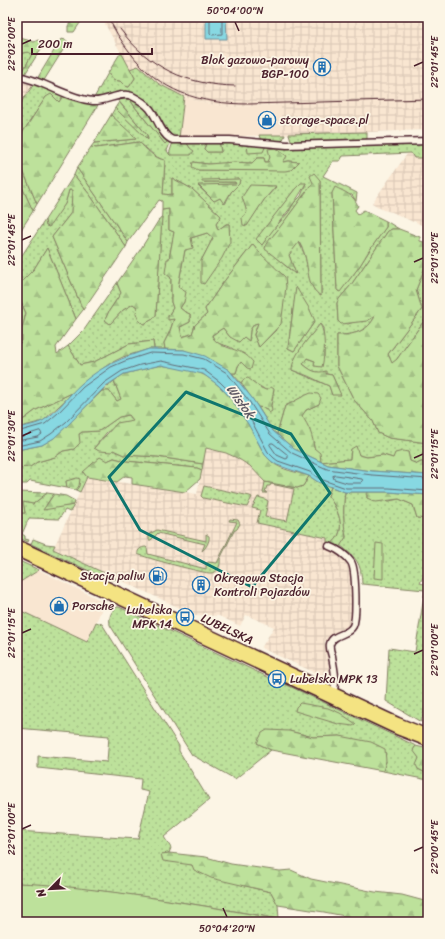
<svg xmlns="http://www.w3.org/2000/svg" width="445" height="939" font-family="Sriracha,sans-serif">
  <defs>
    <pattern id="industrial-grid" width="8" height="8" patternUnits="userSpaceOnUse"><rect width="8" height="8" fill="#f9e6d1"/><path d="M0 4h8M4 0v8" fill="none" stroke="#d7c5b4"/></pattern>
    <pattern id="grass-dots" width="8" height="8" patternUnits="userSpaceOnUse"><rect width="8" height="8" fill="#bde19b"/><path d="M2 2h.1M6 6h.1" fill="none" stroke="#a4c186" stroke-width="1.8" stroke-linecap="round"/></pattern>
    <pattern id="forest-firs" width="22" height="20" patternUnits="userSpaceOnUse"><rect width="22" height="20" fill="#bde19b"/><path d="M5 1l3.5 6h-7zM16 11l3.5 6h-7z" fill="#a4c186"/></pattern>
  </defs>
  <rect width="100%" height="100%" fill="#fcf5e5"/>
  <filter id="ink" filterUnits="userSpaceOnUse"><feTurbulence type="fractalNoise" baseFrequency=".025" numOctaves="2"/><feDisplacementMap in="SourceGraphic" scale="8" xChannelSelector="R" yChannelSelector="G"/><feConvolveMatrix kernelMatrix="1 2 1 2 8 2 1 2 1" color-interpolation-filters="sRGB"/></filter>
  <g filter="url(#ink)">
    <path fill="#f9e6d1" d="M184 97 214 105 230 107 281 105V135L179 138Z
      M39 570 98 599 100 601 101 611 87 642 17 609V584Z"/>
    <path fill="url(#industrial-grid)" d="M101 17H428V130L281 135V105L230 107 214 105 184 97 174 92 159 84 138 66 130 69Z
      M21 79 34 84 17 108V87Z
      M411 153 423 158 428 156V229L414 221 413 222 392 212 383 210 372 203 407 154Z
      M206 448 226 453 237 458 250 466 265 482 297 488 290 527 257 523 327 538V544L348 564 351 570 352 618 350 624 346 629 334 634 330 638H327V641H325L331 680 261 648 274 627 246 615 240 626 219 616 195 615 53 549 87 477 197 494Z"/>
    <path fill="url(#grass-dots)" stroke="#848063" fill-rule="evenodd" d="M28 52 32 54 22 73 17 72V54Z
      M138 66 159 84 184 97 179 138H170L135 95 102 99 94 98 108 73 113 80 120 81 125 86 129 87 135 78 130 69Z
      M34 84 63 96 59 102 46 97 17 141V108Z
      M129 98 135 107 165 144 168 141 170 143 167 151 170 155 190 148 186 142 207 141 204 149 207 152H221L219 141 281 148 428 143V156L423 158H414L411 153 343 156 340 161H333L323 176 357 193 356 201 352 195 332 193 337 289 339 292 359 267 369 251 386 227V221L399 229H392L388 231 351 285 339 299 337 303 338 321 348 324 357 321H367L375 316C368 332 353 335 337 335V366L354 400 373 421 378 433 389 438 428 443V463L421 462 417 464 410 461 408 452 393 458 383 455 367 457 359 455 351 449 350 459 321 462C319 457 315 452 314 447 311 435 309 426 301 416L306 410 319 404 304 396 294 402 285 406 277 434 273 431 258 407 265 408 271 405 273 397C265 388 255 383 244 379L241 383 232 373H236L238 366 241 362 247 368C243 362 238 353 233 349 226 343 215 347 212 335L223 328 230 337H244L249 341 250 330 254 324 258 323 254 335 259 347 276 330 260 253 253 244 222 284 205 309 207 314 195 325 192 334 181 337 180 327 190 322V314L185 312 180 308 184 302 178 287 185 250 191 238 207 233 213 238 201 261 229 233V224H226L218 230 216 224 221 216 192 189 172 178V196L163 194 165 161 155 156 139 142 96 148 91 147 94 143 136 139 111 115 115 108 148 139 147 135 117 99ZM270 157 282 162 289 161 299 162 272 170H198L194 162 208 164 250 163H252L258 158H264L265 162H269ZM240 179 239 184 231 192 225 204 220 198 214 201 198 186 236 184 235 182H203ZM320 181 321 296C307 287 309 270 305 256 303 251 301 246 298 241L289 255 295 274 265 248 303 196 314 183ZM306 183 301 196 294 203 288 213 270 233 262 245 257 239 295 189ZM276 187 264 200 247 225 246 207ZM293 309 315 321 294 351 288 348ZM320 324 323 328 324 357 315 361 306 358 303 364 312 371 332 375 338 388 332 395 329 386 292 370 305 343Z
      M367 132V140L294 142 291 140 289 134Z
      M259 135H285L282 142 261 141Z
      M17 156 37 204 33 211 17 176Z
      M77 168 128 242 126 247 90 195 74 175Z
      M69 190H73L71 213 52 237 83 310 76 319 47 248 34 269 17 286V263L45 220 46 226 65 204Z
      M169 209V230L174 232 169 259 171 278V302L173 308 168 316 169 320 174 318 170 331 164 343 165 349H154L153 341 129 344 94 362 80 365 68 346 84 330 117 283 121 293 109 311 105 320 110 324 123 310 133 304 137 307 139 321 144 324 153 319 156 315 162 210Z
      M428 259V315L397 359 392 364 388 354 422 309 416 290Z
      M17 299 20 300 26 313 22 329V341L17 346Z
      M114 381 121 399 117 401 109 391H102Z
      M74 392 43 421 17 428V420L24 419 36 410Z
      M129 415 133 420 107 432 94 448 113 450 124 455 158 457 203 464 202 470 197 468 126 461 114 458 83 472 87 477 80 492 76 490 79 486 67 481V488L30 481 27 484H17V468L30 467 37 462 55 457 63 451 74 449 79 434 82 432 99 431 119 417Z
      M309 476 318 482 331 487 328 496C335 505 344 521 339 534 338 538 334 541 332 544H327V538L257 523 260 510 252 508 258 497 265 499 268 501 265 517 287 521 294 489 271 484 270 486H267L265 492 267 493H263L265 482 297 488 303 486Z
      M204 486 250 496 252 497 247 507 203 498 201 496Z
      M345 492H367V498L389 501 399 499 413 505 417 518 428 519V574L424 575 420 583 428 585V696L421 722 386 701 389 648 415 652 425 590 362 584C361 562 357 559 340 545L346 537C343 521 343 507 345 492Z
      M47 493 54 494 46 505 66 506 74 505 70 512 65 510 59 519 29 518 22 534 25 536V539L29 540 28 542 17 537V513H25L23 502 33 504Z
      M230 519 238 520 240 524 237 529 234 531 220 559C221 565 218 573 211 573 206 574 142 557 138 554 137 550 141 547 146 547L147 548 148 554 206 569V564L208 562 217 563 237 522 229 521Z
      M157 530 206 541V534L209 536C210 541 206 548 202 551L205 544 158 533 151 540H149V534Z
      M33 539 46 544 55 545 53 549 117 579 112 580H109L31 544Z
      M17 561H19L39 570 17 584Z
      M117 607H119L270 678C274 682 279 684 285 684L416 746 414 748 419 758 418 769 428 774V780L383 771 386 761 340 736 313 737 289 731 257 743 271 750 235 779 192 755 110 625C109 618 110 612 117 607Z
      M17 609 87 642 96 622 102 624 179 746V751L209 800 164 837 171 848 169 853 162 854 253 888 271 892 278 905 279 919C192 903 105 889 17 883V831L138 839 149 792 140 790 141 779 38 768V756L107 762 109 736 17 728Z"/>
    <path fill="url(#forest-firs)" stroke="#848063" d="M74 17H84L74 32H68V26Z
      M20 38 34 42 38 40 44 44 25 74 22 73 32 54 28 52 17 54Z
      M61 39 66 40 68 42 43 82 37 79Z
      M121 52 135 78 129 87 125 86 120 81 113 80 108 73Z
      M51 94 59 102 63 96 98 103 97 107 37 204 17 156V141L46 97Z
      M129 98 148 108 168 141 165 144 135 107Z
      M119 102 147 135 148 140 115 108Z
      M111 115 134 136 136 139 94 143Z
      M207 141H219L221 152H207L204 149Z
      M139 142C146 149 155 159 165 160L163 194 172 195V178L192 189 221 216 216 224 218 230 226 224H229L230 242 222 258 204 284 201 283V261L213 238 207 233 191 238 193 248 185 250 178 287 186 292 184 302 180 308 185 312 190 314V322L180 327 182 337 192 334 195 325 207 314 205 309 222 284 253 244 260 253 285 277 286 287 281 324 259 347 254 335 258 323 254 324 250 330 249 341 244 337 239 342 230 337 223 328 212 335C215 347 236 348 246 355 249 357 251 360 253 362L251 369 247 368 241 362 238 366 236 373H232L229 370 184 350 165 349 164 343 170 331 174 319 168 320V316L173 308 171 302V278L165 273 167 259H169L174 232 169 230V209L162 210V201L159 200 128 242 77 168 91 147 96 148Z
      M173 142H186L190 148 194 151 191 155H170L169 154Z
      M247 144 266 145 263 152 248 153Z
      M275 148 287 156 283 162 289 161 299 162 291 170 285 171 198 170 192 167 193 162 208 164 234 162 250 163H252L257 158H264L265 162H268L270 157 268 149Z
      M314 173 320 180 321 296C307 287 309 271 305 256 304 251 301 246 299 242L289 255 296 274 265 249 266 244C283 225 297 203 313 183L310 176Z
      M74 175 90 195 126 247 83 310 52 237 71 213 72 190H69L65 204 49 227 46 226 45 220Z
      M17 176 33 211 17 236Z
      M240 179 239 184 231 192 224 204 220 198 214 201 198 185 236 184 235 182H202V180Z
      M301 183H306C295 206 276 224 262 245L256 239 295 189Z
      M250 185 276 186 264 200 247 226 243 225 242 218 247 212 242 197Z
      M335 187C345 192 354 195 358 206L355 210 358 214 364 210 386 221V227L369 251 359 267 340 292 337 290 332 193Z
      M162 217 156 315 153 319 144 324 139 321 136 313 137 307 133 304 123 310 110 324 105 320 109 311 121 293 117 283 140 250 160 218Z
      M392 229H399L420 237V241L428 243V259L416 290 422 309 388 354 392 363 397 359 428 315V443L389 438 378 433 373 421 354 400 337 366V335C353 335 368 332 375 316L367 321 341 324 338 321 337 303 339 299 351 285 388 231Z
      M47 248 76 319 56 347 57 354 68 346 80 365 94 362 129 344 153 341 154 349H149L123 357 109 364 81 384 74 392 36 410 24 419 17 420V346L22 341V329L26 313 20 300 17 299V286L34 269Z
      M296 287 309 308 315 321 294 351 288 348Z
      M320 324C326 333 325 355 322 367L314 366 315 361 307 358 303 364C310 370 316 374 326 371V374L332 375 341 395H332L329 386 308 376 292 370C292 355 311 336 320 324Z
      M161 365C174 368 190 368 202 374 221 383 241 410 251 428 257 439 262 454 272 462 281 470 297 472 309 476L303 486 297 488 265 482 250 466 237 458 226 453 206 448 203 464 158 457 124 455 113 450 112 452 99 451 94 448 117 423 133 420 129 415 119 417 99 431 82 432 79 434 80 443 74 449 63 451 55 457 37 462 30 467 17 468V450L42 445 54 438 102 391H109L117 401 121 399 114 381 124 374Z
      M248 378 261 388 266 390 271 387 274 389 271 405 272 411 269 413 265 408 258 407 241 383 244 379Z
      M311 393 318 394 321 398 319 404 306 410 302 416C309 426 313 436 314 448L320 453 321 462 350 459 351 449 356 446 359 455 367 457 383 455 393 458 395 453 403 451 408 452 410 461 417 464 421 462 428 463V475L372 471 328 465 294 449 277 434 285 406C294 402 302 396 311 393Z
      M100 457 107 461 114 458 126 461 197 468 202 470 200 479 185 492 132 484V477L125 476 117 482 87 477 83 472Z
      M77 478 80 479 79 486 76 490 67 488 66 481Z
      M331 487 345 492C343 508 343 521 346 537L339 548 332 544C334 541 338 538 339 534 344 521 335 505 328 496Z
      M17 492 47 493 33 504 23 502 25 513H17Z
      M367 492H389L428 495V519L417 518 413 505 399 499 376 502 367 498Z
      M54 494 66 496 75 501 74 505 43 510Z
      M300 703 328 708 340 713 356 724 353 726 338 724 295 711 296 707Z
      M267 730 289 731 313 737 340 736 371 742 385 749 386 761 383 771 271 750 257 743 262 733Z
      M416 746 428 749V774L418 769 416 765 419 758 413 750Z
      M169 853 206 857 231 864 280 871 291 870 311 879 375 892 402 895 428 902V922H375L324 912 278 905 271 892 211 878 194 870 192 865 163 861 161 854Z"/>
    <path fill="#bde19b" stroke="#848063" d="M376 543 383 544V579L374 578Z
      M17 883C51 884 86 889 120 893 178 901 236 911 294 922H17Z"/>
    <path fill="#87d8e2" stroke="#6f8e99" d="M206 17H226L227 39H206Z
      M149 349 184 350 205 356 229 370 252 398 273 431 294 449 328 465 372 471 428 475V495L389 492H345L318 482 309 476 277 465 271 461 265 455 248 424 229 396 218 385 203 374 161 365 124 374 106 386 68 425 54 438 42 445 17 450V428C25 426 36 425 44 420 59 411 68 395 81 384 103 365 122 358 149 349Z"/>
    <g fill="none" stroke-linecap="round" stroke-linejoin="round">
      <path stroke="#626974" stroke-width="1" d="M210 17V33L212 35 222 34V17
        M40 431 42 434 38 437 22 440 20 439 21 437Z
        M17 432 45 424 58 413 83 387 111 367 125 361 150 353 184 354 204 359 227 373 249 401 270 434 292 453 327 469 372 475 428 479
        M271 443H273L288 455V458L286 459 277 455 270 445Z
        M17 446 40 441 51 434 66 422 104 383 122 371 140 365 161 361 204 370 220 382 232 394 252 422 268 452 274 458 278 461 310 472 320 479 346 488H389L428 491
        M336 475 362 479 363 481 361 483H347L334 479 333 476Z"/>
      <defs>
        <path id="minor" d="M17 76C43 80 66 98 93 101 106 102 121 91 132 96 138 99 146 104 150 109 157 117 162 137 173 140H230L287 145 428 141
          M329 546C337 549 346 555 351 562 356 569 357 618 353 626 348 636 333 633 330 644 329 648 331 653 332 656 334 670 338 682 332 695"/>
        <path id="major" d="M17 544 398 722 428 734
          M17 552 397 730 428 742"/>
      </defs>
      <use href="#minor" stroke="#4a1f2b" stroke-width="9"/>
      <use href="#major" stroke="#4a1f2b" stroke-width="11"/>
      <use href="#minor" stroke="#fcf5e5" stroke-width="6"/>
      <use href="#major" stroke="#f4e382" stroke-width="8"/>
      <path stroke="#4a1f2b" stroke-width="1" d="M108 17C114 29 121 41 129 51 159 92 200 104 249 104L428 99
        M120 29C149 68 187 85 235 86"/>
    </g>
  </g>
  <path fill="none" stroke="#0f766e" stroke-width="3" stroke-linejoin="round" d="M186 392 291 434 330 493 252 587 140 530 109 477Z"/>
  <path fill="none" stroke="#4a1f2b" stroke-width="1.5" d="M235 22 239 31M22 44 31 40M414 66 423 62M22 240 31 236M414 262 423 258M22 436 31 432M414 458 423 454M22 633 31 629M414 654 423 650M22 829 31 825M414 851 423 847M223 908 227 917"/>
  <defs>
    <symbol id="building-ring" viewBox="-11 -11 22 22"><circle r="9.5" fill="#fcf5e5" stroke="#1f6fb2" stroke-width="1.5"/><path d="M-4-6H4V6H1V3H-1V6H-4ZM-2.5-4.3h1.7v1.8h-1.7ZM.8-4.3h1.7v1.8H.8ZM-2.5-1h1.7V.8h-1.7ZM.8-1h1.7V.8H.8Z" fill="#1f6fb2"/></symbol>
    <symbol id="shop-ring" viewBox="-11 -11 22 22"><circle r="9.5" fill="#fcf5e5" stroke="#1f6fb2" stroke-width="1.5"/><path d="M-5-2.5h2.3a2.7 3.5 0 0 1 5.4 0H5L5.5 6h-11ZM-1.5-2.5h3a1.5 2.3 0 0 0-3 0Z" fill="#1f6fb2"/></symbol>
    <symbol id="fuel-ring" viewBox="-11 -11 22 22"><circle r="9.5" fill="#fcf5e5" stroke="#1f6fb2" stroke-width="1.5"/><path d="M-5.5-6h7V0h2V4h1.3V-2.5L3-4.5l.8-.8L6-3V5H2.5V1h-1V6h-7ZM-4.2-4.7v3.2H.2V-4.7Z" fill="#1f6fb2"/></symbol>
    <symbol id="bus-ring" viewBox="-11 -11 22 22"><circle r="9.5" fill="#fcf5e5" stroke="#1f6fb2" stroke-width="1.5"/><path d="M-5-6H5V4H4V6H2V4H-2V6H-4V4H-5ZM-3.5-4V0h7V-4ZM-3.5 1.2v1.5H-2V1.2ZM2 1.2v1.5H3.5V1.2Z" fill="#1f6fb2"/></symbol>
  </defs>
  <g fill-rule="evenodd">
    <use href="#building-ring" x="312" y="57" width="20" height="20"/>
    <use href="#shop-ring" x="257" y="110" width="20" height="20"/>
    <use href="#fuel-ring" x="148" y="566" width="20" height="20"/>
    <use href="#building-ring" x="191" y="575" width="20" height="20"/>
    <use href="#shop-ring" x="49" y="596" width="20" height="20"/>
    <use href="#bus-ring" x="175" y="607" width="20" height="20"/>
    <use href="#bus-ring" x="267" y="669" width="20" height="20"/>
  </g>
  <g text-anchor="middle" stroke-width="3.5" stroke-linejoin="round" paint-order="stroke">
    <g font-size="12" fill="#4a1f2b" stroke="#fcf5e5" text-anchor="start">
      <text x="309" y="64" text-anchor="end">Blok gazowo-parowy<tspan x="309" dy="14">BGP-100</tspan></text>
      <text x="280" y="124">storage-space.pl</text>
      <text x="145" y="580" text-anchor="end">Stacja paliw</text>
      <text x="214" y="582">Okręgowa Stacja<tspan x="214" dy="14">Kontroli Pojazdów</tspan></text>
      <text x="72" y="610">Porsche</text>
      <text x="172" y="614" text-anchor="end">Lubelska<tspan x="172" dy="14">MPK 14</tspan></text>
      <text x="290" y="683">Lubelska MPK 13</text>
    </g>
    <g font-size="12" fill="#4a1f2b" stroke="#fcf5e5">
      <text transform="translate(227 629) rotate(25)" y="4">LUBELSKA</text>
    </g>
    <g font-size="13" font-style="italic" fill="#5c5662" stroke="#fcf5e5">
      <text transform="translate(241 401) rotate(54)" y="5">Wisłok</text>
    </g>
  </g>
  <rect width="445" height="939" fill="none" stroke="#fcf5e5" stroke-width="44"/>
  <g transform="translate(50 889) rotate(246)" stroke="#fcf5e5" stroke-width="3" paint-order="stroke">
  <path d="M0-3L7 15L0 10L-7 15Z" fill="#4a1f2b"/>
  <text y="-6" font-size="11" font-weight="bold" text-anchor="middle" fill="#4a1f2b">N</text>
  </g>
  <path d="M32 48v6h120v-6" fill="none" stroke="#4a1f2b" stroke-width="2"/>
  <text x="38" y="48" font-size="12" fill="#4a1f2b" stroke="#fcf5e5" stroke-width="3" paint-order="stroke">200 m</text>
  <rect x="22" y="22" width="401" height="895" fill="none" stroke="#4a1f2b" stroke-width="1.5"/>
  <g font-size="10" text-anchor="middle" fill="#4a1f2b">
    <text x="235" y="14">50°04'00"N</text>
    <text transform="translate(11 44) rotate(-90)" y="4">22°02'00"E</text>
    <text transform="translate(434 62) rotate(-90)" y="4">22°01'45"E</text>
    <text transform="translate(11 240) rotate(-90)" y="4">22°01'45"E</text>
    <text transform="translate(434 258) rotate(-90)" y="4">22°01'30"E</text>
    <text transform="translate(11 436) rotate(-90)" y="4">22°01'30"E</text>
    <text transform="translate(434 454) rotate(-90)" y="4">22°01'15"E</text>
    <text transform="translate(11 633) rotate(-90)" y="4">22°01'15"E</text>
    <text transform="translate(434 650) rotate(-90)" y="4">22°01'00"E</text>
    <text transform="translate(11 829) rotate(-90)" y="4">22°01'00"E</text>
    <text transform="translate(434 847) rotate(-90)" y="4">22°00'45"E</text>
    <text x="227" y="932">50°04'20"N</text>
  </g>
</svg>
